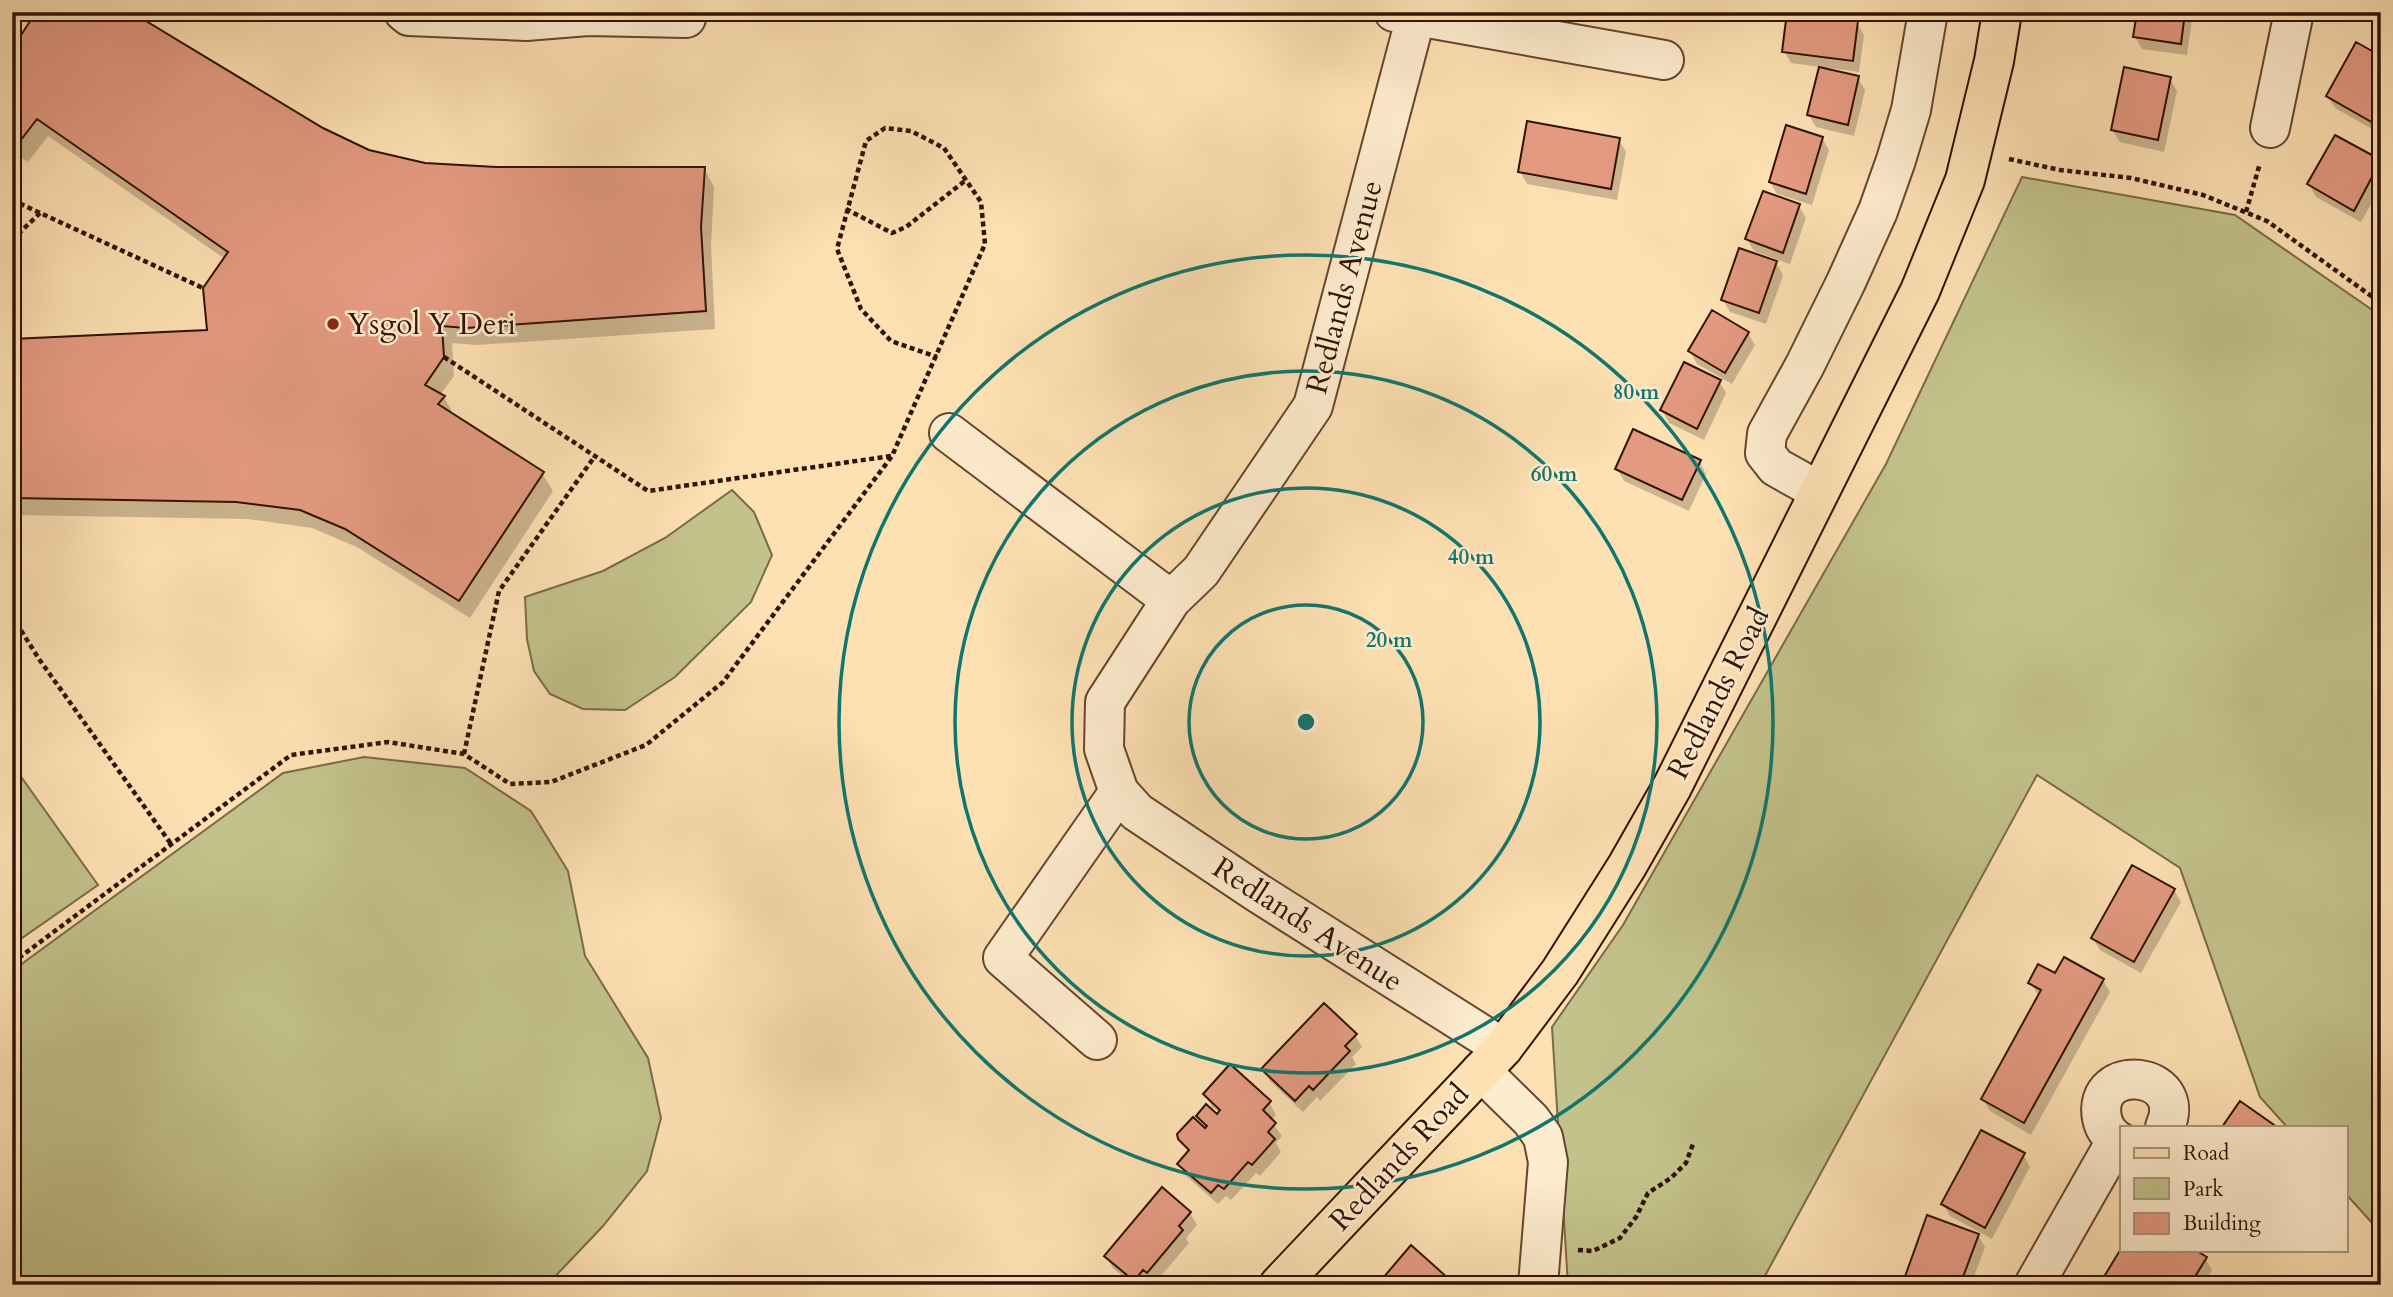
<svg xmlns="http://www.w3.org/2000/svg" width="2393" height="1297" font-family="Cardo,serif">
  <rect width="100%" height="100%" fill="#fee1b3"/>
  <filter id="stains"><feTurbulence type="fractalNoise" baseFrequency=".00286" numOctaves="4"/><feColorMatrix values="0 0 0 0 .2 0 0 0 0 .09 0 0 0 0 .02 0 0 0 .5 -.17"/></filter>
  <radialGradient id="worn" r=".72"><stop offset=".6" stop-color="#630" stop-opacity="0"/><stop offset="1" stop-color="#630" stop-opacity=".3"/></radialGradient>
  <path fill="#c3c28a" stroke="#7a6a48" stroke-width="2" d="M2022 177 2235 215 2381 316V1233L2346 1194V1127H2287L2260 1097 2180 868 2037 775 1760 1285H1568L1552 1027 1623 925 1886 464Z
    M732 490 754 512 772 555 751 602 675 677 625 710 583 709 550 694 534 671 527 639 525 597 603 571 665 538Z
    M364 757 465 768 531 811 568 871 585 956 648 1058 661 1118 647 1171 603 1226 547 1285H12V971L283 773Z
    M12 764 98 885 12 945Z"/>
  <path fill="#0003" d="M1819 12 1858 14 1857 23 1864 35 1859 72 1829 68 1828 71 1858 78 1865 90 1854 136 1816 127 1809 115 1820 67 1791 63 1784 51 1818 18Z
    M2139 12H2193L2187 55 2142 49 2135 37Z
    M2359 12H2381V26L2361 15Z
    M12 52 322 129 369 151 425 165 496 169 704 168 714 187 711 246 715 329 477 345 452 343 454 376 440 395 444 397 455 417 542 473 553 491 470 618 357 547 312 528 248 519 12 515V341L209 332 225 259 48 136 28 162 12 152Z
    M2381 59V134L2335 108 2328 96Z
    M2170 79 2177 91 2164 152 2120 142 2112 130Z
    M2336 137 2381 162V187L2361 222 2316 197 2309 184Z
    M1822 138 1829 150 1812 205 1777 194 1770 182Z
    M1619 140 1626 152 1617 200 1527 184 1520 171Z
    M1799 206 1806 218 1790 264 1754 251 1747 239Z
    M1776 263 1783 275 1766 324 1730 312 1723 300Z
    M1748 333 1755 345 1732 384 1697 364 1690 351Z
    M1719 381 1726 393 1704 440 1669 423 1662 410Z
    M1699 461 1706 474 1689 511 1624 481 1617 469Z
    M2174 890 2181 902 2141 973 2100 950 2093 938Z
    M2056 975 2103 980 2110 992 2031 1135 1990 1111 1983 1099 2040 997 2030 983Z
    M1355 1035 1362 1047 1352 1057 1356 1064 1320 1101 1317 1097 1303 1112 1270 1081 1263 1069Z
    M1205 1095 1269 1102 1276 1115 1271 1121 1282 1136 1276 1143 1281 1152 1260 1176 1256 1173 1231 1200 1226 1196 1218 1204 1186 1176 1179 1164 1189 1153 1179 1139 1207 1131 1198 1116H1217L1220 1113 1212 1107Z
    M2023 1154 2030 1167 1992 1239 1950 1216 1943 1204Z
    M1190 1213 1197 1225 1186 1238 1189 1243 1154 1284 1151 1280 1147 1285H1133L1113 1268 1106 1256Z
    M1978 1235 1985 1247 1971 1285H1904Z
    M2122 1250H2191L2205 1258 2212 1270 2204 1285H2101Z"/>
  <path fill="#e49a81" stroke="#311205" stroke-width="2" d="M36 12H131L323 128 369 150 425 163 496 167H705L701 227 706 311 466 328 442 326 444 357 425 385 445 396 438 404 544 472 459 601 345 529 300 510 236 502 12 498V339L207 330 203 288 228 252 37 119 17 145 12 142V49Z
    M1787 12 1816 16 1817 12H1850L1849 20 1858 21 1853 61 1782 52Z
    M2137 12H2185L2181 44 2133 37Z
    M2356 42 2381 56V114L2375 124 2326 96Z
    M1819 67 1859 76 1848 125 1807 115Z
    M2124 67 2171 77 2158 140 2111 130Z
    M1527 121 1620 138 1611 189 1518 172Z
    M1786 125 1823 137 1806 194 1769 182Z
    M2335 135 2381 160 2354 211 2307 184Z
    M1763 191 1800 204 1783 253 1745 239Z
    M1739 248 1777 261 1759 313 1721 300Z
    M1712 310 1749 332 1725 373 1688 351Z
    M1684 362 1721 380 1697 429 1660 410Z
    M1633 429 1701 460 1682 500 1615 469Z
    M2132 865 2175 889 2134 962 2091 938Z
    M2064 957 2104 979 2024 1123 1981 1099 2041 990 2028 983 2038 964 2055 973Z
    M1324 1003 1357 1034 1345 1046 1350 1051 1313 1090 1309 1086 1295 1101 1261 1069Z
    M1230 1064 1271 1101 1263 1110 1276 1123 1268 1132 1275 1139 1252 1165 1248 1162 1224 1189 1218 1185 1211 1193 1177 1164 1189 1150 1178 1139 1177 1134 1193 1117 1205 1128 1207 1126 1196 1116 1206 1104 1217 1114 1220 1110 1203 1094Z
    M2240 1101 2277 1127H2222Z
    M1981 1130 2025 1153 1985 1228 1941 1204Z
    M1162 1187 1191 1212 1179 1226 1183 1230 1147 1273 1143 1270 1134 1281 1104 1256Z
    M1927 1215 1979 1234 1960 1285H1902Z
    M1411 1245 1449 1279 1444 1285H1377Z
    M2122 1247V1250H2195L2207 1257 2190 1285H2168L2161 1281 2158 1285H2099Z"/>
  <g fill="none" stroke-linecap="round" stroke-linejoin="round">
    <defs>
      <path id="minor" d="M404 12 409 16 526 21 588 16 686 18
        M1394 12 1664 60
        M1416 16 1313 406 1201 571 1171 600 1105 702 1104 749 1119 792 1137 812 1258 893 1503 1048
        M2270 128 2294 12
        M949 433 1171 600
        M1819 491 1776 467 1765 453 1767 434 1805 365 1846 282 1878 211 1896 160 1911 110 1928 12
        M1097 1040 1003 958 1119 792
        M1481 1071 1531 1120 1543 1137 1548 1162 1538 1285
        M2122 1143C2111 1138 2104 1129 2102 1118 2091 1061 2190 1070 2165 1127
        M2034 1285 2116 1141"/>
      <path id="major" d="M1279 1285 1503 1048 1560 972 1627 866 1672 787 1920 291 1965 180 1994 61 2002 12"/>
    </defs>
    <use href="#minor" stroke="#644630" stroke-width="42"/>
    <use href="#major" stroke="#311205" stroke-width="42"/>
    <path stroke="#311205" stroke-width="4.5" stroke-dasharray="5 3.5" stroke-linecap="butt" d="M2009 159 2060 170 2131 178 2203 195 2267 221 2381 303
      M12 200 203 288
      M846 209 892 233 906 227 966 180
      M2246 212 2260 163
      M12 240 40 213
      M444 357 648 491 891 456
      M12 616 39 659 171 844
      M464 754 499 591 595 456
      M12 963 291 755 388 742 464 754 510 784 551 782 646 745 723 682 892 456 985 244 981 202 944 148 911 131 885 128 866 141 837 249 861 309 891 341 937 357
      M1578 1250 1593 1251 1620 1238 1636 1217 1648 1193 1671 1178 1686 1163 1693 1144"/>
    <use href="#minor" stroke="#feecce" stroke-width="38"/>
    <use href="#major" stroke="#fee1b3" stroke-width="38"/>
  </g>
  <g fill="none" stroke="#0f766e" stroke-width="3.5">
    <circle cx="1306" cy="722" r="117"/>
    <circle cx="1306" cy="722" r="234"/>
    <circle cx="1306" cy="722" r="351"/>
    <circle cx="1306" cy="722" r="467"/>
  </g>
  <circle fill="#8f2418" stroke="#feecce" stroke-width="2.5" cx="333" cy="324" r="7"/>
  <g text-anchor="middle" stroke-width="5" stroke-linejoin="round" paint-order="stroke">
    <g font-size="30" fill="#311205" stroke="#feecce">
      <text transform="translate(1344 287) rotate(-75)" y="10">Redlands Avenue</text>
      <text transform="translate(1718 693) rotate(-63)" y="10">Redlands Road</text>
      <text transform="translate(1308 924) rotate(33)" y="10">Redlands Avenue</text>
      <text transform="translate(1399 1157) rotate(-47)" y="10">Redlands Road</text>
    </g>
    <g font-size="30" fill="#311205" stroke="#feecce" text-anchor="start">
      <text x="347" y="334">Ysgol Y Deri</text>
    </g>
  </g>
  <circle cx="1306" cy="722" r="10" fill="#0f766e" stroke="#feecce" stroke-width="3.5"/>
  <g font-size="21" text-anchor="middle" font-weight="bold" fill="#0f766e" stroke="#feecce" stroke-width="5" stroke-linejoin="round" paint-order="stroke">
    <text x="1636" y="399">80 m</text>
    <text x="1554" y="481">60 m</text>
    <text x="1471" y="564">40 m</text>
    <text x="1389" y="647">20 m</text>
  </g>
  <rect width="2393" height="1297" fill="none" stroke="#fee1b3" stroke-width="42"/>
  <rect x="14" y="14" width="2365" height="1269" fill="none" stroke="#311205" stroke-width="3.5"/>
  <rect x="21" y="21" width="2351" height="1255" fill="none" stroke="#311205" stroke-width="2"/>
  <rect x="2120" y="1126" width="228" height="126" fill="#feecce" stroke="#ac957e" stroke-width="2"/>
  <rect x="2134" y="1148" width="35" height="10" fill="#fee1b3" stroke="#ac957e" stroke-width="2"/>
  <text x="2183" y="1160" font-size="21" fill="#311205">Road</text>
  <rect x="2134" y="1178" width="35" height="21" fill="#c3c28a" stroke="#ac957e" stroke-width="2"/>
  <text x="2183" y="1196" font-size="21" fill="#311205">Park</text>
  <rect x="2134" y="1213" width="35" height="21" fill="#e49a81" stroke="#ac957e" stroke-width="2"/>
  <text x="2183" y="1230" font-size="21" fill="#311205">Building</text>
  <rect width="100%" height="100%" filter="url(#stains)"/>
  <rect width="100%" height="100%" fill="url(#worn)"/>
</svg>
